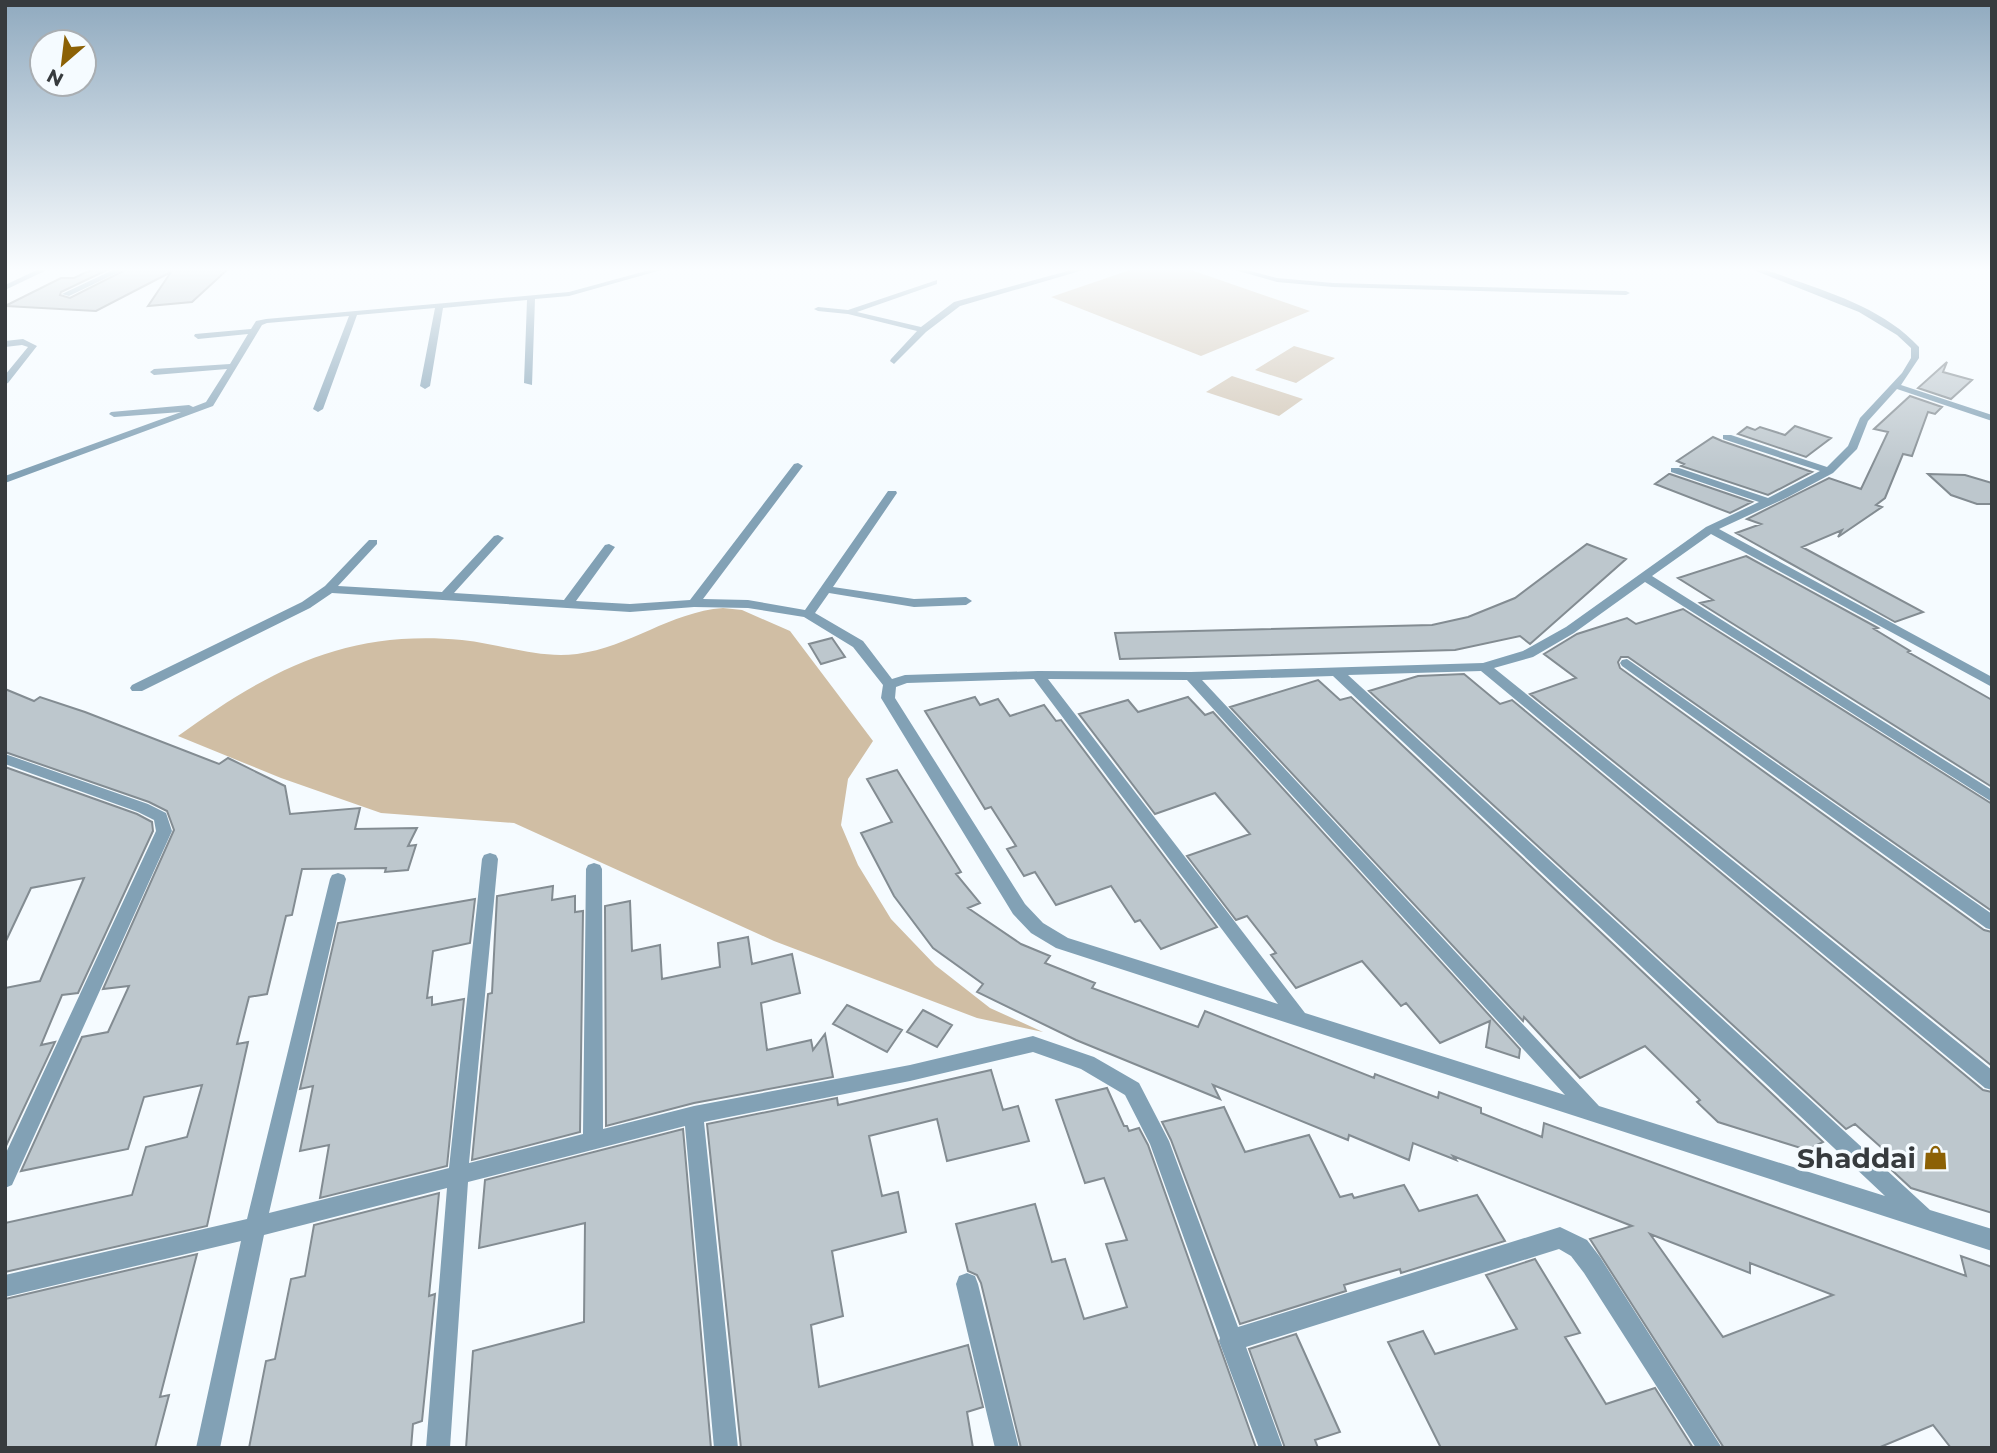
<svg xmlns="http://www.w3.org/2000/svg" width="1997" height="1453" font-family="Montserrat,sans-serif">
  <rect width="100%" height="100%" fill="#f5fbff"/>
  <path fill="#d2c6b5" d="M1133 269H1188L1310 311 1201 356 1051 297Z
    M1294 346 1335 358 1296 383 1255 370Z
    M1232 376 1303 399 1279 416 1206 392Z"/>
  <path fill="#d0bea4" d="M723 608 742 610 790 631 873 741 848 779 841 825 858 865 891 919 935 965 990 1008 1043 1032 977 1018 774 941 514 823 381 813 281 778 178 736C269 670 346 629 462 640 501 644 538 659 577 654 630 647 670 612 723 608Z"/>
  <path fill="#bdc7cd" stroke="#838c92" stroke-width="2" fill-rule="evenodd" d="M93 269H109L61 292 60 295 70 298 127 269H228L192 302 148 306 171 272 96 311 5 306 61 278H74Z
    M1947 362 1943 372 1972 380 1951 399 1918 388Z
    M1910 396 1942 407 1935 414 1928 412 1912 456 1903 454 1885 498 1876 505 1882 507 1838 537 1842 530 1802 547 1923 612 1895 622 1736 533 1761 524 1747 519 1829 478 1861 489 1888 432 1874 429Z
    M1795 426 1831 438 1806 457 1738 434 1747 427 1755 430 1760 427 1785 435Z
    M1713 437 1722 441 1812 472 1768 495 1681 466 1684 464 1677 461Z
    M1669 474H1670L1752 502 1730 513 1655 484Z
    M1928 474 1965 475 1992 483V504H1977L1951 495Z
    M1587 544 1626 559 1530 644 1520 636 1455 650 1120 659 1115 633 1432 625 1468 617 1515 598Z
    M1746 556 1878 628 1874 629 1910 651 1908 652 1992 700V787L1700 603 1713 600 1678 578Z
    M1683 609 1992 804V911L1628 657H1621L1618 662 1620 668 1984 930 1992 932V1066L1530 694 1576 678 1544 654 1577 634 1627 618 1636 624Z
    M832 638 845 657 821 664 809 644Z
    M1464 674 1500 704 1512 700 1983 1090 1992 1092V1213L1911 1188 1883 1162 1892 1157 1855 1124 1846 1129 1369 691 1418 676Z
    M1318 680 1340 700 1351 697 1823 1142 1807 1150 1718 1122 1697 1102 1700 1100 1645 1046 1580 1078 1524 1017 1523 1021 1230 707Z
    M5 689 34 701 40 697 85 712 219 764 228 758 285 786 290 814 360 808 355 829 417 828 408 846 416 845 408 870 385 872 386 868 302 869 292 915 286 916 267 994 249 997 237 1044 248 1042 207 1226 5 1272V1223L132 1195 146 1147 187 1137 202 1085 144 1097 128 1149 21 1171 82 1037 108 1032 129 986 103 989 174 830 167 811 149 802 5 752Z
    M975 697 980 705 998 699 1010 716 1044 705 1056 721 1061 720 1217 927 1161 949 1140 920 1135 922 1111 886 1056 905 1035 872 1024 876 1007 849 1016 846 991 807 985 809 925 711Z
    M1188 697 1205 715 1213 712 1520 1049 1519 1058 1486 1047 1490 1021 1440 1043 1406 1003 1401 1006 1362 961 1296 988 1271 955 1276 953 1247 916 1236 920 1187 856 1250 834 1215 793 1155 814 1079 714 1128 700 1138 712Z
    M5 767 137 814 152 822 153 831 78 993 62 995 41 1045 55 1042 5 1148V988L40 981 84 878 31 888 5 943Z
    M897 770 961 872 956 874 980 903 968 908 1021 944 1050 956 1045 963 1095 983 1092 988 1198 1027 1205 1011 1374 1078 1375 1074 1438 1098 1439 1092 1481 1108V1113L1542 1137 1544 1123 1966 1276 1961 1256 1992 1267V1448H1951L1933 1425 1878 1448H1724L1590 1239 1632 1226 1453 1156 1456 1160 1413 1143 1409 1160 1349 1135 1348 1140 1213 1085 1220 1099 1076 1040 977 992 983 984 933 948 894 896 861 833 892 822 867 779ZM1650 1234 1750 1273V1263L1833 1295 1723 1337Z
    M553 886 552 900 575 896V912L583 911 580 1132 472 1160 488 994 492 993 497 896Z
    M475 899 470 943 433 951 427 998 432 997V1005L464 999 447 1166 320 1198 329 1145 300 1151 313 1086 300 1089 338 923Z
    M630 901 632 951 660 945 662 979 720 967 718 943 748 937 752 964 792 954 800 993 761 1003 767 1050 811 1040 813 1050 825 1034 833 1077 694 1103 606 1126 605 906Z
    M847 1005 902 1030 887 1052 833 1024Z
    M923 1010 952 1025 937 1047 907 1032Z
    M991 1070 1003 1110 1018 1106 1029 1141 947 1161 937 1119 869 1136 882 1196 898 1192 906 1232 832 1251 843 1316 811 1325 819 1387 968 1345 983 1407 967 1412 973 1448H741L707 1124 837 1098 838 1105Z
    M1107 1088 1124 1126H1127L1129 1131 1139 1128 1148 1145 1256 1448H1021L981 1283 977 1275 968 1271 956 1224 1035 1204 1052 1262 1065 1259 1084 1319 1127 1307 1106 1244 1127 1240 1104 1178 1085 1183 1056 1100Z
    M1224 1107 1245 1152 1309 1135 1340 1197 1352 1194 1354 1198 1404 1185 1419 1211 1477 1195 1505 1241 1401 1273 1400 1269 1344 1285 1346 1291 1240 1324 1171 1140 1162 1122Z
    M683 1129 711 1448H466L473 1351 584 1322 585 1223 479 1248 485 1180Z
    M439 1193 429 1296 435 1294 422 1421 413 1424 411 1448H249L266 1361 275 1359 291 1279 305 1276 314 1225Z
    M197 1254 160 1397 169 1395 155 1448H5V1299Z
    M1535 1259 1580 1333 1565 1337 1606 1404 1655 1388 1693 1448H1441L1388 1342 1423 1331 1435 1354 1517 1329 1486 1275Z
    M1296 1334 1340 1432 1315 1440 1318 1448H1285L1249 1349Z"/>
  <g fill="none" stroke-linecap="round" stroke-linejoin="round">
    <path fill="#82a1b5" fill-rule="evenodd" d="M39 269H49L5 290V285Z
      M115 269H125L69 296 62 294Z
      M653 269H665L569 296 535 299 532 385 524 383 527 300 443 308 430 386 425 389 420 386 435 308 357 315 323 409 318 412 313 409 349 316 267 323 262 325 213 406 5 483V476L181 412 114 417 109 414 111 412 189 405 193 407 206 402 227 369 154 375 150 372 154 369 230 364 248 334 198 339 194 336 195 334 251 329 256 321 266 319 569 292Z
      M1075 269H1087L960 306 926 332 894 364 890 361 891 359 917 331 848 314 818 311 814 309 818 307 848 310 937 280V284L857 312 921 327 954 302Z
      M1231 269H1243L1277 278 1333 283 1626 291 1630 293 1626 295 1333 287 1277 282Z
      M1751 269C1766 268 1780 275 1794 280 1838 295 1887 312 1919 347V358L1901 385 1992 415V421L1897 389 1868 421 1857 449 1833 473 1788 497 1719 529 1992 677V687L1711 534 1652 576 1992 790V802L1645 582 1574 633 1533 657 1494 668 1992 1070V1090L1985 1088 1481 671 1348 675 1930 1210 1992 1229V1251L1056 948 1031 933 1013 914 881 698 883 685 853 647 804 617 748 608 694 607 630 612 332 593 310 608 142 691H132L130 688 132 685 302 602 325 586 369 540H377V544L338 586 442 592 494 536 498 535 504 538 502 540 454 593 564 600 605 545 609 544 615 547 576 601 630 604 690 600 794 464 798 463 803 466 703 599 748 600 805 610 888 491H896L897 493 833 587 914 599 966 597 972 601 966 605 914 607 829 593 815 613 863 641 892 679 905 675 1038 671 1191 672 1483 663 1523 651 1566 627 1706 527 1759 502 1671 472V468H1679L1768 498 1820 471 1723 439V435H1731L1827 467 1848 446 1860 418 1902 373 1911 358V348L1897 335 1859 312ZM1333 676 1885 1196 1599 1106 1202 680ZM1034 679 1278 1004 1068 938 1043 923 1025 904 895 698 896 687 907 683ZM1048 679 1187 680 1565 1095 1305 1013Z
      M23 339 37 346 8 383 5 384V375L28 347 22 345 5 347V341Z
      M1627 659 1992 914V930L1986 928 1622 666 1620 663 1622 660Z
      M5 754 148 804 166 813 172 831 12 1185 5 1188V1155L156 831 154 820 138 812 5 764Z
      M490 853 496 855 498 859 469 1163 583 1134 586 869 588 865 594 863 600 865 602 869 603 1129 694 1106 910 1065 1033 1036 1094 1057 1139 1083 1169 1141 1238 1327 1560 1227 1587 1240 1600 1257 1722 1448H1696L1584 1273 1571 1256 1559 1249 1246 1347 1283 1448H1259L1219 1341 1220 1338 1150 1144 1125 1095 1081 1069 1033 1052 910 1081 704 1122 738 1448H714L685 1126 468 1182 450 1448H426L447 1188 264 1235 220 1448H196L241 1241 5 1297V1275L247 1219 330 879 332 875 338 873 344 875 346 879 269 1213 449 1168 482 859 484 855Z
      M967 1273 975 1276 978 1284 1019 1448H995L956 1284 959 1276Z"/>
  </g>
  <linearGradient id="sky" x2="0" y2="1"><stop stop-color="#90aabf"/><stop offset="0.57" stop-color="#fafdff"/><stop offset="1" stop-color="#fafdff" stop-opacity="0"/></linearGradient>
  <rect width="1997" height="472" fill="url(#sky)"/>
  <defs>
    <symbol id="shop-bare" viewBox="-9 -9 18 18"><path d="M-5-2.5h2.3a2.7 3.5 0 0 1 5.4 0H5L5.5 6h-11ZM-1.5-2.5h3a1.5 2.3 0 0 0-3 0Z" fill="#8c6105" stroke="#f5fbff" stroke-width="2.5" paint-order="stroke"/></symbol>
  </defs>
  <g fill-rule="evenodd">
    <use href="#shop-bare" x="1918" y="1140" width="35" height="35"/>
  </g>
  <g text-anchor="middle" stroke-width="7" stroke-linejoin="round" paint-order="stroke">
    <g font-size="28" font-weight="bold" fill="#373b3e" stroke="#f5fbff" text-anchor="end">
      <text x="1916" y="1168">Shaddai</text>
    </g>
  </g>
  <rect width="1997" height="1453" fill="none" stroke="#373b3e" stroke-width="14"/>
  <g transform="translate(63 63) rotate(208)"><circle r="33" fill="#f5fbff" stroke="#a9aeb2" stroke-width="2"/>
  <path d="M0-5L12 26L0 18L-12 26Z" fill="#8c6105"/>
  <text y="-10" font-size="19" font-weight="bold" text-anchor="middle" fill="#373b3e">N</text>
  </g>
</svg>
